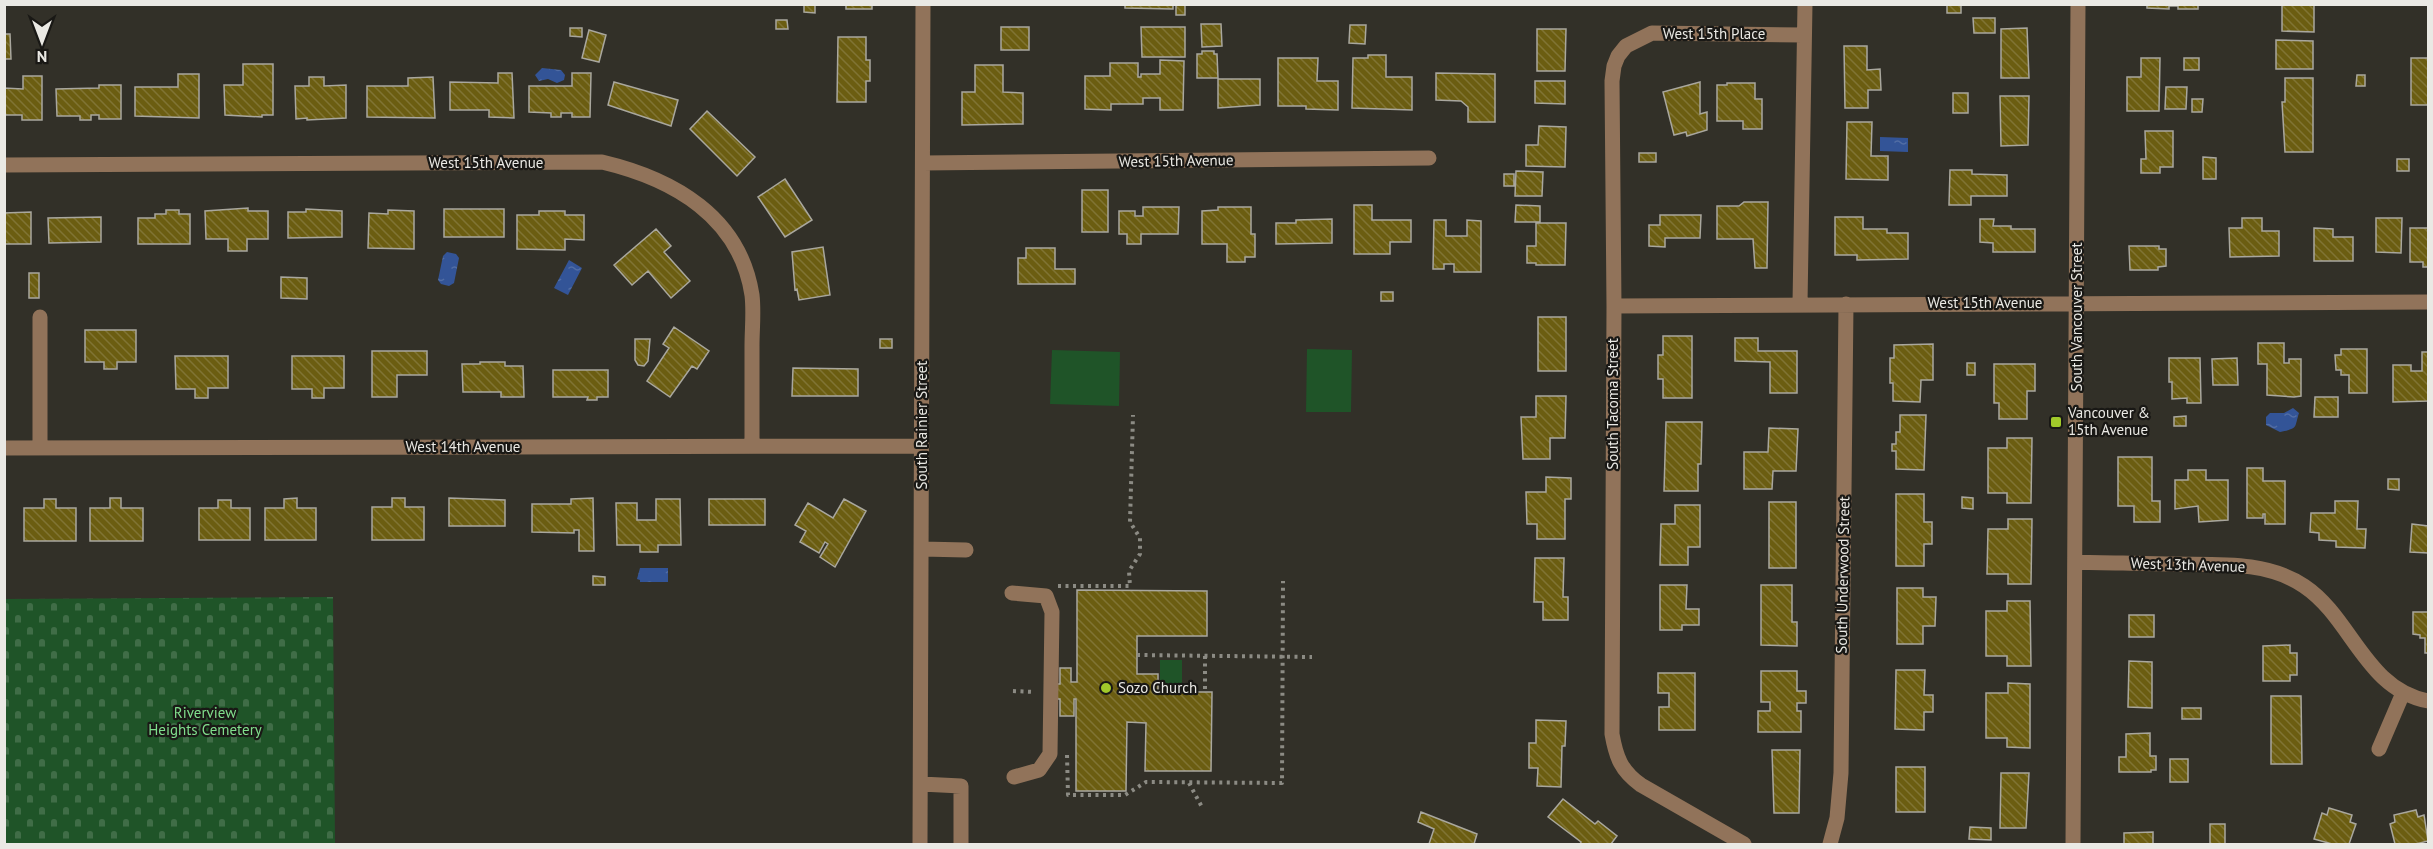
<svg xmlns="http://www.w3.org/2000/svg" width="2433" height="849" font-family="'PT Sans',sans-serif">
  <defs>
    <pattern id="cemetery-stones" width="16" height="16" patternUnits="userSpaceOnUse" patternTransform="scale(1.5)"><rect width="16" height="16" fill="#1f5428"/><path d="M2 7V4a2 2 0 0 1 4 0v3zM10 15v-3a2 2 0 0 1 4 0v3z" fill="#406d47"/></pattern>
    <pattern id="water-ripples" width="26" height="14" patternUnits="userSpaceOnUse" patternTransform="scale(1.5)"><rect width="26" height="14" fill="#335497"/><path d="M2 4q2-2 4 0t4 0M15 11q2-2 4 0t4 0" fill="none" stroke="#516da5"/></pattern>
    <pattern id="building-back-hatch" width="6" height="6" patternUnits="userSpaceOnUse" patternTransform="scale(1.5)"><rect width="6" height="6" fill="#6b5d11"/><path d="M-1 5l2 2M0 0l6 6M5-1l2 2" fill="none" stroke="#807434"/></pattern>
  </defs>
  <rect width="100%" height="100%" fill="#323028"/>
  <path fill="url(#cemetery-stones)" d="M333 597 335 844H5V599Z"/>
  <path fill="#1f5428" d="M1307 349 1352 350 1351 412H1306Z
    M1052 350 1120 352 1119 406 1050 404Z
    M1160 660H1182V690H1160Z"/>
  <path fill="url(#water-ripples)" d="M542 68 561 70 565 75 564 80 557 83 548 79 539 81 535 75Z
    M1880 137 1908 138V152L1880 151Z
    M447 252 456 254 459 258 454 283 449 286 441 284 438 280 443 256Z
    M569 260 582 268 568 295 554 288Z
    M2293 408 2299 413C2294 428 2299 428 2280 432L2266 425V417L2270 413H2284Z
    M640 568H668V582H640V580L637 579Z"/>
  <path fill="url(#building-back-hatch)" stroke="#a9a79e" stroke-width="1.5" d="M804 4H815V13L804 12Z
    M846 4H872V9H846Z
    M1125 4H1173V9L1125 8Z
    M1176 4H1185V15H1176Z
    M1947 4H1961V13H1947Z
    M2147 4H2198V9H2178V6H2169V9L2147 8Z
    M2314 4V32L2282 31V5Z
    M1973 18H1995V33H1974Z
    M776 20H787L788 29H776Z
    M1201 24H1221L1222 46 1202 47Z
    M1350 25H1366L1365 44 1349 43Z
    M1001 27H1029V50H1001Z
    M1141 27H1185V57H1142Z
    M570 28H582V37L570 36Z
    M2027 28 2029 78H2001V29Z
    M1537 29H1566L1565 71H1537Z
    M589 30 606 35 599 62 582 58Z
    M4 34H10L11 59H4Z
    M838 37H866V60H870V81H866V102H837Z
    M2276 40 2313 41V69H2276Z
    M1844 46H1867V70L1880 69 1881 90H1868V108H1845Z
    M1202 51H1214V54H1217L1218 78H1197V54H1202Z
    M1368 55H1386V77H1412V110L1352 108 1353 58H1368Z
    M1278 58H1318L1317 81H1338V110L1306 109V106H1278Z
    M2141 58H2160L2159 111H2127V77H2141Z
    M2184 58H2199V70H2184Z
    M2411 58H2428V105H2411Z
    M1160 60 1184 61 1183 110H1160V98H1143V104H1111V110L1085 109V76H1110V63H1138V77H1141V74H1160Z
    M243 64H273V115H262V117L225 115 224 85H243Z
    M975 65H1003V92L1023 93V124L962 125V92H975Z
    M498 73H512L514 118 489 117V110H450V82L498 83Z
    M572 73H591L590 117H572V113H561V117H551V113L529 112V86H572Z
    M1436 73 1495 74V122H1468V107L1461 101 1436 100Z
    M178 74H199V118L135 116V87H178Z
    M2357 75H2365V86H2356Z
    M23 76H42V120H22V115H4V88L23 89Z
    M309 77H324V86L346 85V118L307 120V118L296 119 295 86H309Z
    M433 77 435 118 367 117V86H408V78Z
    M2285 78H2313V152H2285L2282 102H2285Z
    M1218 79H1260V105L1218 108Z
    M1535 81H1565V104L1535 103Z
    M614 82 678 100 671 126 608 105Z
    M1700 82V114L1707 112V130L1687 136 1686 132 1674 135 1663 92Z
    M1727 83H1755V99H1762V129H1743V121H1717V85H1727Z
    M99 85H121V119H99V115H91V120H80V116H57L56 89 99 88Z
    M2166 87H2187L2186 109H2165Z
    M1953 93H1968V113H1953Z
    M2000 96H2029L2028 145 2001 146Z
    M2192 99H2203L2202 112H2192Z
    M707 111 755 157 737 176 690 129Z
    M1847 122H1872L1871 156H1888V180L1846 179Z
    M1539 126 1566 127 1565 167 1526 166V145H1538Z
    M2145 131H2173V167H2160V173H2141V159H2146Z
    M1639 153H1656V162H1639Z
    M2203 157 2216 158V179H2203Z
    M2397 159H2409V171H2397Z
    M1950 170H1972V174L2007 175V196H1971V205H1949Z
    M1516 171 1543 172 1542 196H1515Z
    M1504 174H1514V186H1504Z
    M785 179 812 220 785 237 758 197Z
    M1082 190H1108V232H1082Z
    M1744 202H1768L1767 268H1755L1753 239H1717V206H1739Z
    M1354 205H1372V220H1411V242H1390V254H1354Z
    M1516 205 1540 206V222H1515Z
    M1143 207H1179L1178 234H1141V244H1127V234H1119V211H1135V216H1143Z
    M1218 207H1251V234H1255V257H1245V262H1227V244H1202V211L1218 210Z
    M248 208V211H268V239H247V251H228V239H206L205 211Z
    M306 209 342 211V237L288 238V212H306Z
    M444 209H504V237H444Z
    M166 210H179V214H190V244H138V218H155V214H166Z
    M388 210 414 211V249L368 248 369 213 388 214Z
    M539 211H565V215H584V240L565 239V250L517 249V215H539Z
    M31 212V244H4V213Z
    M1660 215H1701L1700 238H1665V247L1649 246V225H1660Z
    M101 217V242L49 243 48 218Z
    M1835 217H1863V229H1887V233H1908V259L1857 260V255H1835Z
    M2242 218H2262V231H2279V256L2230 257 2229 228H2242Z
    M2376 218H2402L2401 253 2376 252Z
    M1332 219V243L1276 244V223H1296V220Z
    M1980 219H1994L1993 226H2011V229H2035V252H1993V243L1980 242Z
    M1434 220H1446V236H1467V220L1481 221V272H1454V264H1444V269H1433Z
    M1536 223H1566L1565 265H1536V263H1527V246H1536Z
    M2314 228 2333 229V237H2353V261H2314Z
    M2410 228H2428V267H2423V262H2410Z
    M656 229 671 246 664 252 690 281 671 298 648 271 632 285 614 265Z
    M2129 246H2159V249H2166V266L2158 267V270H2130Z
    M823 247 830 295 799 300 797 289 795 290 792 252Z
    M1026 248H1055V269H1075V284H1018V258H1026Z
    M29 273H39V298H29Z
    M281 277 307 278V299L281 298Z
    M1381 292H1393V301H1381Z
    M1538 317H1566V371H1538Z
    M674 327 709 351 697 369 692 366 670 397 647 381 669 348 663 344Z
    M85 330H136V362H117V369H104V362H85Z
    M1663 336H1692V398H1663V379H1658V355H1663Z
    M1735 338H1758V351H1797V393H1770V362L1735 361Z
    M635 339H650L648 361 644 366 638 365 635 360Z
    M880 339H892V348H880Z
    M2258 343H2284V363H2289V359H2301V396L2294 397 2267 395V364H2258Z
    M1933 344V380H1921L1920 402 1893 401V383H1890V358H1894V345Z
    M2341 349H2367V393H2349V375H2341V370H2336L2335 355H2341Z
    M372 351H427V375H397V397H372Z
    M2422 352H2428V401L2393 402V365H2411V371H2422Z
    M175 356H228V388H208V398H195V389H176Z
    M292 356H344V388H324V398H312V389H292Z
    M2169 358H2200L2201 403H2187V398L2172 399V382H2169Z
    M2237 358 2238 385H2213L2212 359Z
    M480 362H505V366H523L524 397H501V392H463L462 364H480Z
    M1967 363H1975V375H1967Z
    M1994 364H2035V391H2027V419H1999V403H1994Z
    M793 368 858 369V396H792Z
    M553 370H608V397H597V400H587L588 397H553Z
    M1536 396H1566L1565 438H1550V459H1523L1521 417H1536Z
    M2315 397H2338V417H2314Z
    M1900 415H1926L1924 470 1896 469V451H1892V444H1896V432H1900Z
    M2186 416V426H2174V417Z
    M1666 422H1702L1701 464H1698V491H1664Z
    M1769 428 1798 429 1796 471H1773L1772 489H1744V452H1768Z
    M2007 438H2032L2031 503H2007V493H1988V448H2007Z
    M2118 457H2152V501H2160V522H2134V506H2118Z
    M2247 468H2263V481H2285V524H2265V514H2263V518H2247Z
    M2188 470H2206V480H2228V520L2199 522 2198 506 2175 509V480H2188Z
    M1546 477 1571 478V499H1565V539H1537V524H1527L1526 492H1546Z
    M2388 479H2399V490L2388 489Z
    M1896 494H1924V522H1932V544H1924V566H1896Z
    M1962 497 1973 498V509L1962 508Z
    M110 498H121V508H143V541H90V508H110Z
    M297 498V508H316V540H265V508H284V499Z
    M392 498H405V507H424V540H372V507H392Z
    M449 498 505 500V526H449Z
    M593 498 594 551H579V530H574V533L532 532V504H571V499Z
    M44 499H56V508H76V541H24V508H44Z
    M656 499H680L681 545H658V552H640V545H617L616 503H637V520H656Z
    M709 499H765V525H709Z
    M844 499 866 511 835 567 820 557 828 544 825 542 819 553 800 542 806 531 795 525 808 503 833 518Z
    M218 500H231V508H250V540H199V508H218Z
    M2335 501H2358L2357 529H2366L2365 548 2336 547V541L2319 540V533L2310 532 2311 513H2335Z
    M1769 502H1796V568H1769Z
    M1675 505H1700V547H1688V565H1660L1661 524H1675Z
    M2008 519H2032L2031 584H2008V574H1987L1988 529H2008Z
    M2412 524 2428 526V553L2410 552Z
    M1535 558H1564L1563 597H1568V620H1543V602H1534Z
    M593 576 605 577V585H593Z
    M1660 585H1687L1686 609H1699V625H1682V630H1660Z
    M1761 585H1792V622H1797V646L1761 645Z
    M1897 588H1923V597H1936L1935 626H1923V644H1897Z
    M1077 590 1207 591V636H1137V674H1158V692H1212L1211 771H1145L1146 723 1127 722 1126 791H1076V699H1074V716H1060V699H1053V684H1060V668H1071V682H1077Z
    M2007 601H2030L2031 666H2007V656H1986V611H2007Z
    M2413 612H2428V653H2425V638H2420V635L2413 634Z
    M2129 615H2154V637H2129Z
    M2290 645V653H2297V675H2290V681H2263V646Z
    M2129 661 2152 662V708L2128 707Z
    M1896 670H1925L1924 695H1933V712H1924V730L1895 729Z
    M1761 671H1797V691H1806V703H1797V711H1801V732H1758V711H1770V702H1761Z
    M1658 673H1695V730H1659V707H1669V693H1658Z
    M2008 683 2030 684V748L2007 747V738H1986V693H2008Z
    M2271 696H2301L2302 764H2271Z
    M2182 708H2201V719H2182Z
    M1536 720 1566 721 1565 746H1562L1561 787 1537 786 1538 768H1529V743H1536Z
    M2150 733V756H2156V770H2151V772H2119V757H2126V734Z
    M1772 750H1800L1799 813H1774Z
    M2170 759H2188V782H2170Z
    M1896 767H1925V812H1896Z
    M2001 773H2029L2026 828H2000Z
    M1563 799 1595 824 1598 821 1617 836 1611 844H1580L1581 842 1548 817Z
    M2329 808 2352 815 2350 822 2356 824 2349 844H2332L2314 839 2322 813 2327 815Z
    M2416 810 2418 817 2424 815 2428 841 2416 844H2395L2390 824 2395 822 2394 815Z
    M1421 812 1477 834 1474 844H1429L1434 829 1418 822Z
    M2210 824H2225V844H2210Z
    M1970 827 1991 828V840L1969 839Z
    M2153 832V844H2124V833Z"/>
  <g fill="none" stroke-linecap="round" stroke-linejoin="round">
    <path stroke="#8c8b84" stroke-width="4" stroke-dasharray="3 4.5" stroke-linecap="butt" d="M1058 586H1130L1129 571 1140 554V538L1130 522 1133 415
      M1137 655 1312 657
      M1205 656V692
      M1013 691 1035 692
      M1067 755 1068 795H1125L1146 782 1282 783 1283 581
      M1189 783 1203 809"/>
    <path stroke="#91735a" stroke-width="15" d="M923 163 1429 158
      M4 165 602 162C674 179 740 217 752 295 754 312 752 329 752 346 752 379 752 413 752 446
      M1800 304 1805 4
      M1614 306 2428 302
      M40 317V448
      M4 448 922 446
      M922 549 966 550
      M2075 562C2107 563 2139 563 2171 564 2215 565 2266 560 2304 586 2352 618 2365 689 2428 701
      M1012 593 1046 596 1052 612 1050 754 1039 770 1014 777
      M2379 749 2403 693
      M921 784 961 786V844
      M920 844 923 4
      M1744 844 1641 785C1621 771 1616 757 1612 734L1614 306 1612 81 1614 66 1618 56 1626 46 1652 33 1804 35
      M1830 844 1837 818 1841 773 1846 304
      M2073 844 2078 4"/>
  </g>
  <g fill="#a1c92a" stroke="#191815" stroke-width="2">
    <rect x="2050" y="416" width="12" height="12" rx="3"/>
    <circle cx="1106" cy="688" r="6"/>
  </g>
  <g text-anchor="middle" stroke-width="4.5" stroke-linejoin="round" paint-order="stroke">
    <g font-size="15" fill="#eae9e4" stroke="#191815">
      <text x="1714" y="39">West 15th Place</text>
      <text transform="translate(1176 161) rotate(-1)" y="5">West 15th Avenue</text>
      <text x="486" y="168">West 15th Avenue</text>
      <text x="1985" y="308">West 15th Avenue</text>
      <text transform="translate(2077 317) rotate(-90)" y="5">South Vancouver Street</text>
      <text transform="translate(1613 404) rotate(-90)" y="5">South Tacoma Street</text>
      <text transform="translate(922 425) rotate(-90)" y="5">South Rainier Street</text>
      <text x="463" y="452">West 14th Avenue</text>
      <text transform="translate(2188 565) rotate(2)" y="5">West 13th Avenue</text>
      <text transform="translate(1843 575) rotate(-89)" y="5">South Underwood Street</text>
    </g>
    <g font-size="15" fill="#eae9e4" stroke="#191815" text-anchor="start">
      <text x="2068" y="418">Vancouver &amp;<tspan x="2068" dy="17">15th Avenue</tspan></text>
      <text x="1118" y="693">Sozo Church</text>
    </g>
    <g font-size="15" fill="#80de8c" stroke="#191815">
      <text x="205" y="718">Riverview<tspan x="205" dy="17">Heights Cemetery</tspan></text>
    </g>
  </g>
  <rect width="2433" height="849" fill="none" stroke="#eae9e4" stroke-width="12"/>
  <g transform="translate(42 42) rotate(180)" stroke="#191815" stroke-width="4.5" paint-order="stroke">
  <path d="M0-4.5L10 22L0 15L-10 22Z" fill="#eae9e4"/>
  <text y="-9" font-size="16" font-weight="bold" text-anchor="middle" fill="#eae9e4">N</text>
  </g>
</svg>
